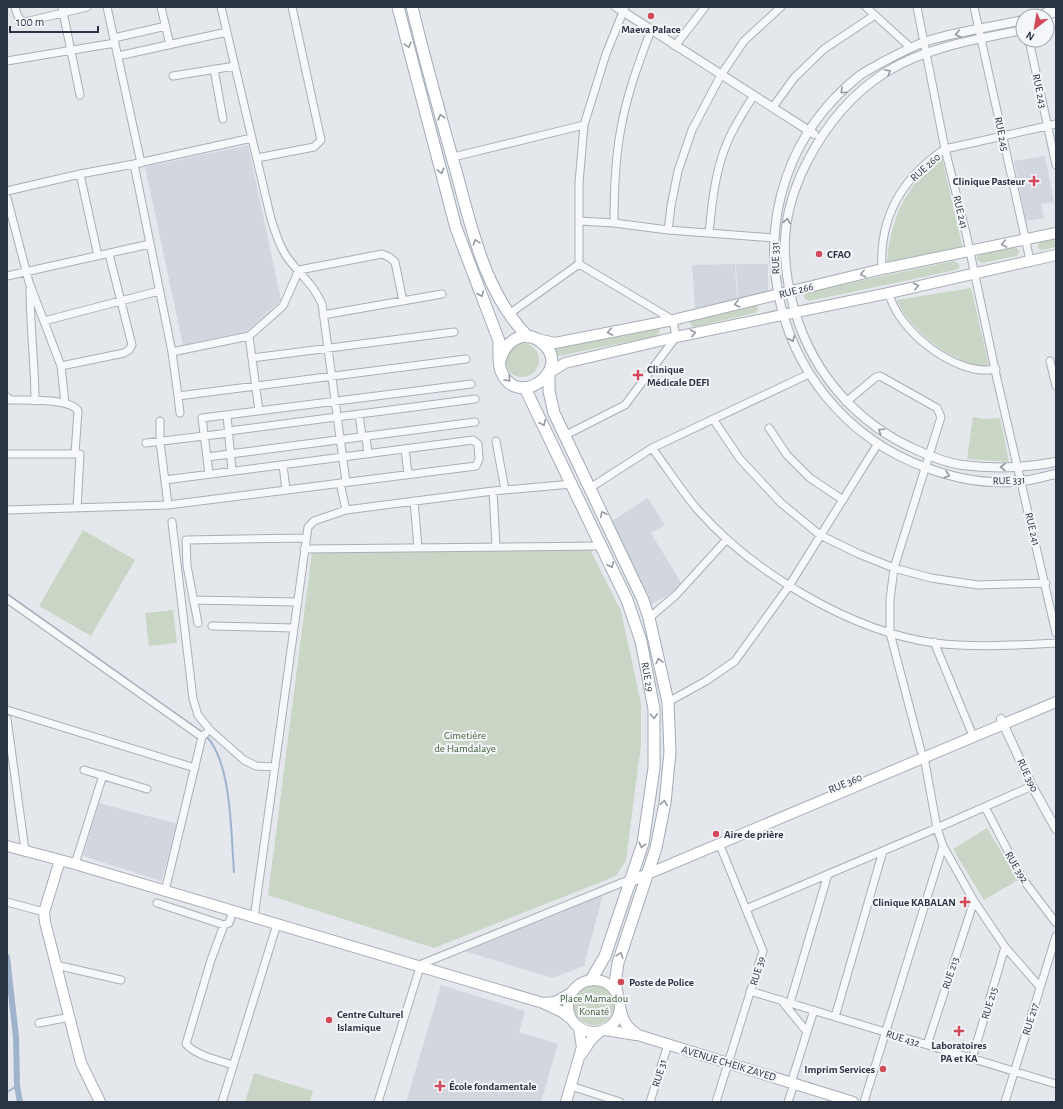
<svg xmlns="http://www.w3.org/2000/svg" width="1063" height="1109" font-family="'Alegreya Sans',sans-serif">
  <rect width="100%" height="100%" fill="#e4e7ec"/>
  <path fill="#d2d6de" d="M248 145 281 300 247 331 183 345 145 167Z
    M1045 156 1054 202 1041 204 1044 218 1026 221 1014 161Z
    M735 264 737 300 695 308 692 265Z
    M736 264H768V293L738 300Z
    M648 498 665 525 651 533 683 586 649 606 610 522Z
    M99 803 178 824 161 881 83 856Z
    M603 894 584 966 552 978 461 950Z
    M441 985 525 1011 519 1032 558 1044 541 1102H406Z"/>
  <path fill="#c9d6c5" d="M942 158 963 249 887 264C890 219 906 184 942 158Z
    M1056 238V247L1042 250 1037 248 1040 241Z
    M1015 247 1020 251 1017 256 982 263 977 260V257L980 254Z
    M954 261 959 264 960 267 956 270 809 301 804 298V295L807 292Z
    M971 288 989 366C957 368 908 329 897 300Z
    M756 304 758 309 755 313 694 327 690 324 691 319Z
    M654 326 657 327 660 330 659 333 656 336 554 357 552 348Z
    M505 360a17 17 0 1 1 34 0a17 17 0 1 1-34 0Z
    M973 417 985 419 1000 418 1009 462 967 459Z
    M83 530 135 560 91 636 39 606Z
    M590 549 621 611 641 703V745L626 860 616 876 434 948 268 895 312 552Z
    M173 610 177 643 149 646 145 613Z
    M987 828 1018 880 984 900 953 849Z
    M573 1004a21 21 0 1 1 42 0a21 21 0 1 1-42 0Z
    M254 1073 313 1091 310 1102H245Z"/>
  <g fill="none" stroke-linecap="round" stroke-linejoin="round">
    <path stroke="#9fb4cc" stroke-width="2" d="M7 594 203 733
      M206 736C232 762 231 835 234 872
      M7 1092 17 1086"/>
    <path stroke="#9fb4cc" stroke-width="6" d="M7 957 16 1037 17 1086 20 1102"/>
    <defs>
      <path id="minor" d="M15 7C17 14 18 20 25 22L87 7
        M62 7 80 95
        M107 7 141 163
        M161 7 170 45
        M221 7 271 219C275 231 279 246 287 257 299 274 312 282 322 304L346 482
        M866 7 911 48
        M917 7 945 149 966 233 997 379 1056 633
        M974 7 1030 260
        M1043 16 1056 13
        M114 38 166 26
        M1029 40 1056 165
        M675 46 705 7
        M118 56 227 32
        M7 61 115 43
        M214 69 223 119
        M173 76 235 66
        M773 107 794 78 824 49 875 15
        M453 157 584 125
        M257 158 314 147 321 140 292 7
        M7 191 80 174
        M7 198 29 282 61 366 65 403
        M579 221 614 223 668 230 774 238
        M614 223C614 191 615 159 621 128 627 94 639 62 651 30
        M668 230 671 206 678 171 692 130 721 75 744 41 781 7
        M709 233C712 203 715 171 727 143 734 126 744 111 754 95
        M98 256 80 174 134 164
        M579 264V183L584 125 606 54 625 7
        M882 269C879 217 902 178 945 149L1056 124
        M7 276 150 244
        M30 289C30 327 35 363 35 401
        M889 293C897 330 957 378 996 369
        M509 314 579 264
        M323 315 442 294
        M44 321 159 291
        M249 336 259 411
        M172 352 134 164 252 138
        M252 358 454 332
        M1050 361 1056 386
        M61 366 124 353 129 350 132 345 109 254
        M178 396 172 352 249 336 283 306 299 270 382 254 389 257 395 262 403 301
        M7 397 10 400C25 400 71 398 78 411L75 453
        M846 402 876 377 880 376 937 408 941 417 894 568 890 600V633L921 751
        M180 413 178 396 466 359
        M359 414 362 437
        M227 415 232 471
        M713 419 740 459 781 503 820 535 859 554 894 568 931 578 978 585 1046 583
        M160 421V442L168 505
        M769 428 787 455 810 478 843 500
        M229 431 475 399
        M564 436 625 405 676 337 673 320 579 264
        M366 437 368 454
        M496 441 505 490
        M146 443 229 433
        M652 448C667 468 681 490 697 509 752 572 852 632 935 643 976 648 1016 645 1056 643
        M405 449 408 474
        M7 454H80L77 508
        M207 457 475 422
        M283 465 286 490
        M209 474 202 418 471 384
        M340 483 346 510
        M590 488 652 448 809 374
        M493 491 496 547
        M414 501 418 548
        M7 510 168 505 476 466 479 459 478 444 473 440 165 480
        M172 522 193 699 198 715 210 730 244 760 256 766 275 767
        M304 549 601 546
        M7 599 202 737
        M193 600 298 602
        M649 618 676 595 727 539
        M198 623 187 566 186 540 306 538
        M212 626 294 628
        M934 642 971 731
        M668 702 706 681 735 661 789 586 877 445
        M7 710 195 768
        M7 719 25 850
        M924 757 937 828 943 846 974 901 1005 947 1040 987
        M84 770 147 789
        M985 807 1022 878 1056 923
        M75 864 103 775
        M165 891 202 737 205 734
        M7 902 44 912
        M157 903 224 925 229 923 233 911
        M746 909 937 828 1032 786
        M254 918 308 527 314 521 346 510 493 491 572 484
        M224 925 211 960 186 1044C197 1056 218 1060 233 1065
        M56 965 121 980
        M417 966 631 879
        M750 991 1056 1084
        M781 1000 807 1032
        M790 1003 828 874
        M835 1017 883 851
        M39 1023 70 1017
        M927 1045 974 901
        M972 1059 1005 947
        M791 1083 814 1010
        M571 1086 620 1102
        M222 1102 277 924
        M378 1102 420 967
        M650 1102 668 1044
        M716 1102 763 951 719 843
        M788 1102 794 1084
        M864 1102 943 846
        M1005 1102 1056 936"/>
      <path id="tertiary" d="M616 7 814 134
        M1040 16 1054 7
        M1023 20C992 27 960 31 930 40 912 46 896 55 879 64 873 68 865 71 859 76 718 188 761 408 927 468 957 479 990 485 1021 481 1033 480 1045 476 1056 474
        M1047 24 1056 22
        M1023 30C978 39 926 47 886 72 851 94 826 125 807 162 781 213 779 257 795 312 814 375 858 425 919 451 932 457 947 463 962 465 994 469 1025 468 1056 462
        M1001 719 1032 786 1056 829"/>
      <path id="secondary" d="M537 339 555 343 673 320 882 269 1056 233
        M549 373 565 363 676 337 889 293 1056 255
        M7 846 75 864 543 1003 562 1012 571 1019
        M60 860 44 912 45 922 81 1063 100 1102
        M631 881 1056 702
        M568 1006a26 26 0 1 1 52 0a26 26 0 1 1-52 0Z
        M543 1003 555 1002 571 993
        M620 1007C623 1021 626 1027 638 1035L853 1102
        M605 1030 636 1035
        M581 1055 591 1040 599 1032
        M566 1102 582 1047 579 1028"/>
      <g id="primary">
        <path d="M398 7 456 228 499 341C499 350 498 362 501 371 517 412 576 368 541 342 523 328 505 342 500 360"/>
        <path d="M412 7C424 57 438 107 452 157 470 218 481 289 528 337"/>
        <path d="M549 373V391L554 413 643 600 649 618 668 702 670 752 665 803 656 848 618 963 615 983 617 993"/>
        <path id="s1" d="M525 388 627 600 641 641 654 709V768L643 843 605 956 591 980"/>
      </g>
    </defs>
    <use href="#minor" stroke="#a9aeb7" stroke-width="9"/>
    <use href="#tertiary" stroke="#a9aeb7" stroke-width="10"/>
    <use href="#secondary" stroke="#a9aeb7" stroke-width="12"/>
    <use href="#primary" stroke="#a3abb8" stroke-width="13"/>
    <use href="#minor" stroke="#f7f8fa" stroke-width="7"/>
    <use href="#tertiary" stroke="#f7f8fa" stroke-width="8"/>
    <use href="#secondary" stroke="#fff" stroke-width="10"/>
    <use href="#primary" stroke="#fff" stroke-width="11"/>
  </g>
  <defs><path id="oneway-chevron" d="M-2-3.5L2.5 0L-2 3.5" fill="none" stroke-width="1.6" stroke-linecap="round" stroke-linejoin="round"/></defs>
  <g stroke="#9196a0">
    <use href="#oneway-chevron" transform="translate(958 34) rotate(168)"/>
    <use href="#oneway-chevron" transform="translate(888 72) rotate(-30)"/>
    <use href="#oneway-chevron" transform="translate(843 91) rotate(137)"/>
    <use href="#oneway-chevron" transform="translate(787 221) rotate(-80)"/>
    <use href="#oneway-chevron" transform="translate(792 339) rotate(67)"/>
    <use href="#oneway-chevron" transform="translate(881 431) rotate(-145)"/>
    <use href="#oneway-chevron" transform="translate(1003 467) rotate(-178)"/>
    <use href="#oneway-chevron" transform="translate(947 475) rotate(16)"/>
  </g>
  <g stroke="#959aa2">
    <use href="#oneway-chevron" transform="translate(408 45) rotate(75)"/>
    <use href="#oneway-chevron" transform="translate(441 117) rotate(-106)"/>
    <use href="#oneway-chevron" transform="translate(441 171) rotate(75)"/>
    <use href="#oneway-chevron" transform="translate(476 242) rotate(-108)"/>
    <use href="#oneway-chevron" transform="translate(1004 244) rotate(169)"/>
    <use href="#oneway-chevron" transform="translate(863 274) rotate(166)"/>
    <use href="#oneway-chevron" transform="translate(916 286) rotate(-13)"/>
    <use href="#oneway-chevron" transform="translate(481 294) rotate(67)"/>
    <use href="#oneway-chevron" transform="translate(737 304) rotate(167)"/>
    <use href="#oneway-chevron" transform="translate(610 332) rotate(169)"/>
    <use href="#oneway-chevron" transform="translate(693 333) rotate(-11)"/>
    <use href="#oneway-chevron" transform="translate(508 379) rotate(47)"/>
    <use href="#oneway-chevron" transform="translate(543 423) rotate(64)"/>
    <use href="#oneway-chevron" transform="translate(603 514) rotate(-116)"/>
    <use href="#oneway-chevron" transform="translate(611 565) rotate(65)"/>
    <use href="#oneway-chevron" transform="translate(659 661) rotate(-103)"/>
    <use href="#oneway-chevron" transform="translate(654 716) rotate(87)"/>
    <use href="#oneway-chevron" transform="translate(664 803) rotate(-81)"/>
    <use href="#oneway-chevron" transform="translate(642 845) rotate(105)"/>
    <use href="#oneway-chevron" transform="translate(620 955) rotate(-72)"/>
  </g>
  <g fill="#d1495b" stroke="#f4f6f9" stroke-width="1.5">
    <circle cx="651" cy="16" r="4"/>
    <path d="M1032 175h4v4h4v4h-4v4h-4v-4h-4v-4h4z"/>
    <circle cx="819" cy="254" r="4"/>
    <path d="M636 369h4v4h4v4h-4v4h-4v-4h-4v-4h4z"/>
    <circle cx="716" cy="834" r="4"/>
    <path d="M963 896h4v4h4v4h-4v4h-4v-4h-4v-4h4z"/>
    <circle cx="621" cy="982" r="4"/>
    <circle cx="329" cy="1020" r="4"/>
    <path d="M957 1025h4v4h4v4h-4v4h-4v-4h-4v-4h4z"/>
    <circle cx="883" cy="1069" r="4"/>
    <path d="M438 1080h4v4h4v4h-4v4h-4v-4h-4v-4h4z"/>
  </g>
  <g text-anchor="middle" stroke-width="4" stroke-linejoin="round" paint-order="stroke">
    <g font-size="11" font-weight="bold" fill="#2b3445" stroke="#f4f6f9" text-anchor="start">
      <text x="651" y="33" text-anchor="middle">Maeva Palace</text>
      <text x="1025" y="185" text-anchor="end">Clinique Pasteur</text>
      <text x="827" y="258">CFAO</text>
      <text x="647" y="373">Clinique<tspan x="647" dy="13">Médicale DEFI</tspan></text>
      <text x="724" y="838">Aire de prière</text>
      <text x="956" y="906" text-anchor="end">Clinique KABALAN</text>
      <text x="629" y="986">Poste de Police</text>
      <text x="337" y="1018">Centre Culturel<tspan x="337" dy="13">Islamique</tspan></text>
      <text x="959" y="1049" text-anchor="middle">Laboratoires<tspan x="959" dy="13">PA et KA</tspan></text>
      <text x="875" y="1073" text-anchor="end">Imprim Services</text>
      <text x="449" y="1090">École fondamentale</text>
    </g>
    <g font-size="11" fill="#2b3445" stroke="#f4f6f9">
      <text transform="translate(1040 91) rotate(78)" y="4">RUE 243</text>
      <text transform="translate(1002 134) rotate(78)" y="4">RUE 245</text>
      <text transform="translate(925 167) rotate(-42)" y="4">RUE 260</text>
      <text transform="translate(961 212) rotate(76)" y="4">RUE 241</text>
      <text transform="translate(775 258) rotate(-92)" y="4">RUE 331</text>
      <text transform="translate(796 290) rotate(-14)" y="4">RUE 266</text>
      <text transform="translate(1009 480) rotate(-2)" y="4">RUE 331</text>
      <text transform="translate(1033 529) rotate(76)" y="4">RUE 241</text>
      <text dy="4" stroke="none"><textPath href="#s1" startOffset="315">RUE 29</textPath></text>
      <text transform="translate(1028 775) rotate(65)" y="4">RUE 390</text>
      <text transform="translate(845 783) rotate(-23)" y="4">RUE 360</text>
      <text transform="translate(1017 867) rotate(59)" y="4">RUE 392</text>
      <text transform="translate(757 971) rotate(-73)" y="4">RUE 39</text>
      <text transform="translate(950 973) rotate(-72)" y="4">RUE 213</text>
      <text transform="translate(989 1003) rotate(-73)" y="4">RUE 215</text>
      <text transform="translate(1030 1019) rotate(-73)" y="4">RUE 217</text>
      <text transform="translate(903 1038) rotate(17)" y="4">RUE 432</text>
      <text transform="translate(729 1063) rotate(17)" y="4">AVENUE CHEIK ZAYED</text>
      <text transform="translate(659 1073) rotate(-73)" y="4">RUE 31</text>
    </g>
    <g font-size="11" fill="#3f6138" stroke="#f4f6f9">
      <text x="465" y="739">Cimetière<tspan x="465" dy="13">de Hamdalaye</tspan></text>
      <text x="594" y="1002">Place Mamadou<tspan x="594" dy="13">Konaté</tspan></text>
    </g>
  </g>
  <rect width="1063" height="1109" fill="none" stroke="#2b3445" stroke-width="16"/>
  <g transform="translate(1035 28) rotate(211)"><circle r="19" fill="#f4f6f9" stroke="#a4a8b1"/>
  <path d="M0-3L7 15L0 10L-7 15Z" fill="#d1495b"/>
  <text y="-6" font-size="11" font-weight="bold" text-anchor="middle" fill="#2b3445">N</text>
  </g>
  <path d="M10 26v6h88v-6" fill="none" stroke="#2b3445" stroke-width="2"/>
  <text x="16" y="26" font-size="12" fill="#2b3445" stroke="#f4f6f9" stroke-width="3" paint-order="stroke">100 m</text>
</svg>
